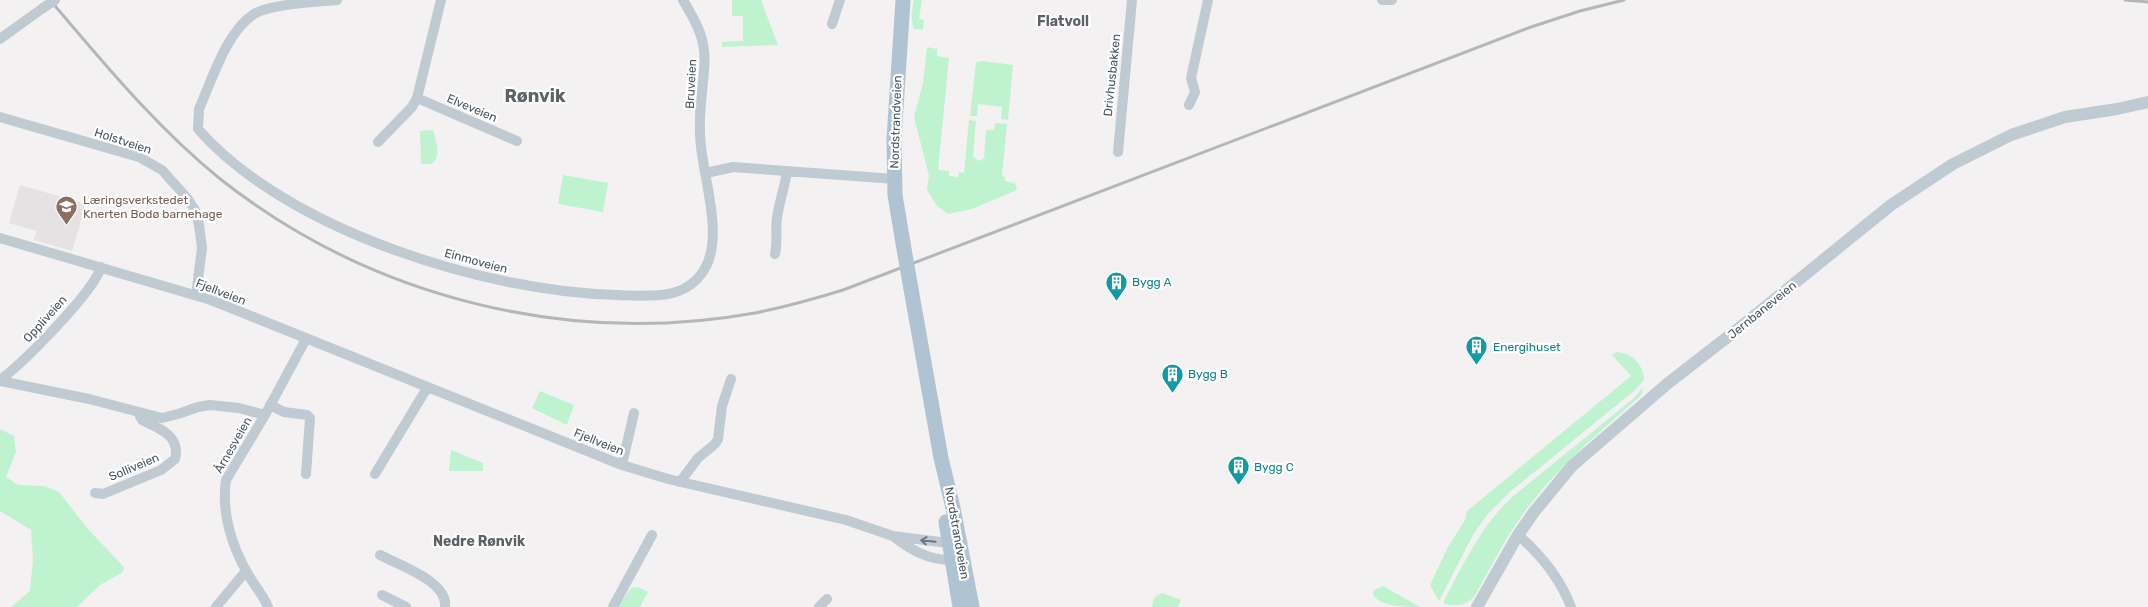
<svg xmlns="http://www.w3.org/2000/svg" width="2148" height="607" font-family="Rubik,sans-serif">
  <rect width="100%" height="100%" fill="#f4f1f2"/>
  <path fill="#e5e2e4" d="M20 185 86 204 72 251 34 240 36 231 9 223Z"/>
  <path fill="#bff3d0" d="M732 0H761L778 45 722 47V42L743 41V16H732Z
    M914 0H922L919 19 924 20 923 30 914 29C910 19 912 10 914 0Z
    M927 47 937 49V56L949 58 938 170 949 171V176L958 177 959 172 964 173 969 120 976 121 973 157 979 161 984 158 986 130H994L995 123 1007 124 1002 176 1005 177V181L1015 183 1017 190 972 209 948 214 937 206 927 190 929 176 914 117 923 83Z
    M983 61 1013 65 1008 120 1001 119 1002 107 978 104 977 116H970L976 62Z
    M433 130C436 142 442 154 432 164H421L420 131Z
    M563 175 608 183 603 212 558 204Z
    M1617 352C1632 353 1644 365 1644 380L1634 391 1511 491 1488 514 1474 533 1439 601 1430 585 1448 547 1465 520 1467 511 1631 376 1612 355Z
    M1643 387 1642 394 1636 400C1595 436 1555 470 1523 514 1504 540 1490 569 1474 597 1464 606 1456 607 1443 603 1463 565 1480 527 1512 497L1634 398Z
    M540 391 574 405 567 425 532 408Z
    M0 429 14 436 16 452 6 477 18 485 44 486 59 492 88 529 124 567 123 572 100 585 77 607H11L30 591 33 559 31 530 0 511Z
    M451 450 483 463V471H449Z
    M1383 586 1420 607C1406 607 1378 607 1373 594L1374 590Z
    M638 587 648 592 640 607H618L631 588Z
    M1162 593 1181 600 1178 607H1152L1154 598Z"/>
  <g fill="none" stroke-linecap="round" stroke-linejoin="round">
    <path stroke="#bfcad2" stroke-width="10" d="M337 0C317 2 270 4 254 14 226 32 212 80 199 109L198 129C286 230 486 292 617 295 649 296 685 301 704 270 723 240 706 186 702 154 699 137 700 110 702 92 703 78 706 64 704 50 702 31 692 16 683 0
      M1382 0H1392
      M832 24 840 0
      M0 39 43 8
      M417 98 517 141
      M1189 105 1195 92 1191 78 1208 0
      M0 117 139 157 162 170 187 198 195 210 199 225 202 248 196 295
      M378 142 412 107 417 98 441 0
      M1118 152 1132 0
      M706 173 733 167 895 179
      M0 238 211 300 622 465 668 479 846 520 893 536 948 543 953 545
      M775 254C778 241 775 230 777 218 779 202 785 187 787 171
      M0 380C23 363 93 293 101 267
      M0 381 89 399 162 418 178 414 198 407 210 405 239 408 265 415
      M270 405 284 412 307 415 310 418 306 474
      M622 465 634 413
      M375 474 427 388
      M680 482 698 458 715 444 718 439 722 406 731 379
      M95 493 103 494 161 470 175 459C181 436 159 428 142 420L139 414
      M1518 535C1541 555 1560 578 1571 607
      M893 536C911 550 928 560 951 560L956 554
      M380 555C399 565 449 582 445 607
      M382 595 406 607
      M216 607 246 571
      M268 607C263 595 254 585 248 574 232 547 221 512 226 480L265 415 306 339
      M613 607 652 535
      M819 607 827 599"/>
    <path stroke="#bfcad2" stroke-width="12" d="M1477 607 1518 535 1534 512 1572 466 1667 384 1743 325 1891 205 1953 164 2011 135 2065 117 2117 109 2148 102"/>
    <path stroke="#b0c3d2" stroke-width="15" d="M903 0 894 139 895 195 903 243
      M911 289 941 458 953 508 972 607
      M946 522 960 607"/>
    <path stroke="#b3b7bc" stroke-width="3" d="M50 0C103 62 155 126 219 178 369 297 566 347 755 313 785 307 814 299 843 290L1531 27 1580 11 1624 0
      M2125 0 2148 2"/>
    <path stroke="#bfcad2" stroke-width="10" d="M43 8 55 0"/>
    <path stroke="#b0c3d2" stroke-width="15" d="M903 243 911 289"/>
  </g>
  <defs><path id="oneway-shaft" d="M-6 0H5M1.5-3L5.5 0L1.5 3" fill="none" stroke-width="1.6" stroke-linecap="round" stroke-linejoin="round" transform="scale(1.25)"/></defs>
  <use stroke="#6c7983" href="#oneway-shaft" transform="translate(928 541) rotate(-174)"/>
  <defs>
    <symbol id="school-pin" viewBox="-11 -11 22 30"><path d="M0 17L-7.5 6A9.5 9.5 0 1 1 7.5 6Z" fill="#8d6e63" stroke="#fff"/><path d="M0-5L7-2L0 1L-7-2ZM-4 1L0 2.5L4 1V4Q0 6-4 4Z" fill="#fff"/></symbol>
    <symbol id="building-pin" viewBox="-11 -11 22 30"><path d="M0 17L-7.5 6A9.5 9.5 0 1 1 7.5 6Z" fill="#0f9aa8" stroke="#fff"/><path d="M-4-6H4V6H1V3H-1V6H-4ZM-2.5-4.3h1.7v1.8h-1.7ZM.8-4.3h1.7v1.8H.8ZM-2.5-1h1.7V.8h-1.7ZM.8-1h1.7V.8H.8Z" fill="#fff"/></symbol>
  </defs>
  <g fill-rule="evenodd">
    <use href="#school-pin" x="54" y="194" width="25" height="34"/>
    <use href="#building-pin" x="1104" y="270" width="25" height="34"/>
    <use href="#building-pin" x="1464" y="334" width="25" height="34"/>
    <use href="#building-pin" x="1160" y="362" width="25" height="34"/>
    <use href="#building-pin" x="1226" y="454" width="25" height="34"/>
  </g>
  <g text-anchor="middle" stroke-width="4.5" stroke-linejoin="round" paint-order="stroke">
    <g font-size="12" fill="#485661" stroke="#fff">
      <text transform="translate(1112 75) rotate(-84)" y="4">Drivhusbakken</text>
      <text transform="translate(691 84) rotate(-87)" y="4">Bruveien</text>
      <text transform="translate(472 108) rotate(23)" y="4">Elveveien</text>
      <text transform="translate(896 122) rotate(-88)" y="4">Nordstrandveien</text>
      <text transform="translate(123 141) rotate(18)" y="4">Holstveien</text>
      <text transform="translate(476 261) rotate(15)" y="4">Einmoveien</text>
      <text transform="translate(221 292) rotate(21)" y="4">Fjellveien</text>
      <text transform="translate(1762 310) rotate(-39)" y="4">Jernbaneveien</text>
      <text transform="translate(45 319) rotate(-48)" y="4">Oppliveien</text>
      <text transform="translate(599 442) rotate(22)" y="4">Fjellveien</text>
      <text transform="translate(233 445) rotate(-60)" y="4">Årnesveien</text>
      <text transform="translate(134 467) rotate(-23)" y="4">Solliveien</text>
      <text transform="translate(957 533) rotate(80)" y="4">Nordstrandveien</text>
    </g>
    <g font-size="12" fill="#785e54" stroke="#fff" text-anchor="start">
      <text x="83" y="204">Læringsverkstedet<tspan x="83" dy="14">Knerten Bodø barnehage</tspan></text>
    </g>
    <g font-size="12" fill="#0d838f" stroke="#fff" text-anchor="start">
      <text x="1132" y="286">Bygg A</text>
      <text x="1493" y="351">Energihuset</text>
      <text x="1188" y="378">Bygg B</text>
      <text x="1254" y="471">Bygg C</text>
    </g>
    <g font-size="14" font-weight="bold" fill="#5d6267" stroke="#fff">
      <text x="1063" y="26">Flatvoll</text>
      <text x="479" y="546">Nedre Rønvik</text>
    </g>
    <g font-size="18" font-weight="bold" fill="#5d6267" stroke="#fff">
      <text x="535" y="102">Rønvik</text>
    </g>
  </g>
</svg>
